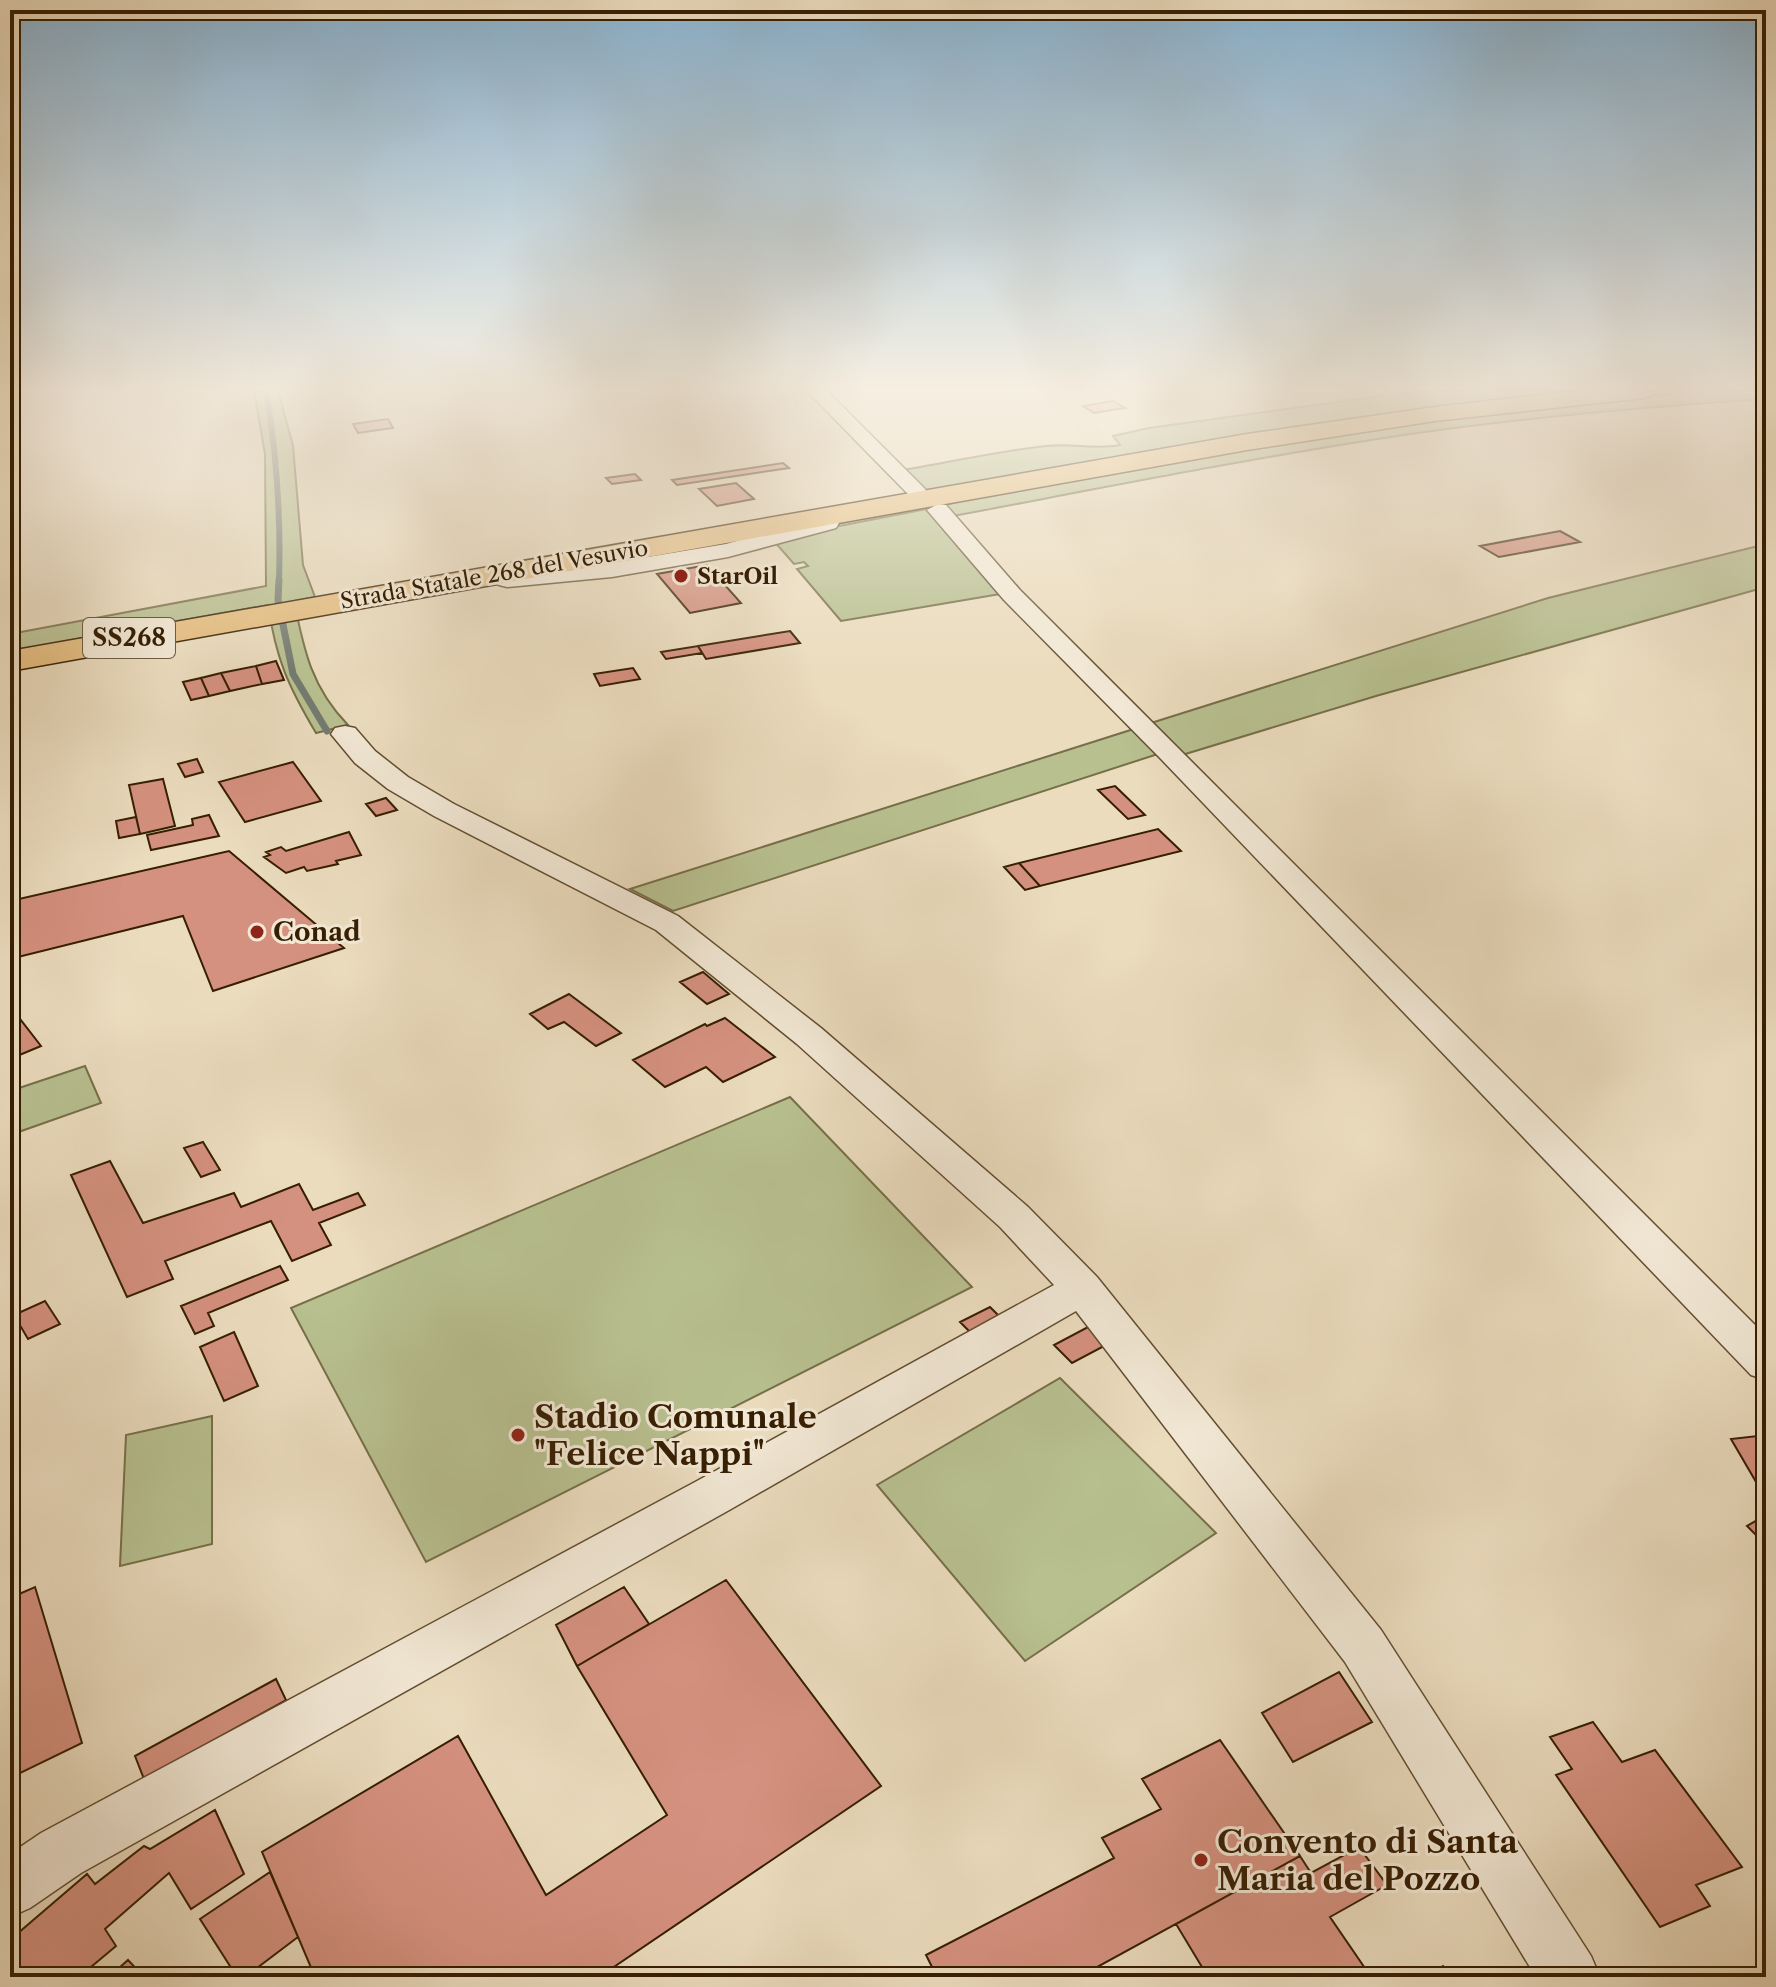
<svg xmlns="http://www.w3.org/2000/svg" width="1776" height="1987" font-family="'Libre Caslon Text',serif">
  <rect width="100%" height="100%" fill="#ebdcbe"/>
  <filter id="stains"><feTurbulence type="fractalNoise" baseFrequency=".0025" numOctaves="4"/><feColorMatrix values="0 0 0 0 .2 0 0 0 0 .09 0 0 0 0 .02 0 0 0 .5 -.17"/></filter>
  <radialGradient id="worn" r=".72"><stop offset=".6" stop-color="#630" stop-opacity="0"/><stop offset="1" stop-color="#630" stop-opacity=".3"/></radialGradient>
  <path fill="#b8c090" stroke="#776f49" stroke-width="2" d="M254 391H278L293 446 303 565 315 597 294 601C304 651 312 688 348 725L316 733C288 686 276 659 268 605L10 651V634L266 586 265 454Z
    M1417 391H1594L923 492 903 470C950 462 998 451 1046 446 1072 443 1095 450 1120 445L1113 436 1149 428Z
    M1710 391H1766V399C1643 407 1519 418 1397 436 1246 459 1097 489 948 517L938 507 986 494 1367 427 1598 400Z
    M932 508 1006 593 841 621 797 569 808 566 804 562 794 564 772 539Z
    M1766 544V587L1376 696 1182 755 1151 723 1548 598Z
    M1137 728 1161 753 673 911 630 889Z
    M85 1066 101 1103 10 1135V1091Z
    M790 1097 972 1287 426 1562 291 1308Z
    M1060 1378 1216 1533 1025 1661 877 1485Z
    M212 1416V1544L120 1566 126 1435Z"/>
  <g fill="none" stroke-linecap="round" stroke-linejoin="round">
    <path stroke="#747b72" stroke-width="6" d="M266 391C277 455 281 517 279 582"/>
    <path stroke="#747b72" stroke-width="7" d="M279 580 278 600 293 674 327 731"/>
  </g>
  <path fill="#d5917f" stroke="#361e02" stroke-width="2" d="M1113 401 1125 408 1094 413 1083 406Z
    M388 419 393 428 358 433 353 424Z
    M783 463 789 468 677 485 672 480Z
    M635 474 641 480 612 484 606 478Z
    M736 483 754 499 717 506 699 489Z
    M1560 531 1580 542 1499 557 1480 546Z
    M707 565 741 603 690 613 657 574Z
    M790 631 800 643 706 659 698 646Z
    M698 646 702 653 666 659 661 652Z
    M276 661 284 680 262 684 256 666Z
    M256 666 262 684 230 691 221 673Z
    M633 668 640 679 600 686 594 674Z
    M221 673 230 691 209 696 201 678Z
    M201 678 209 696 191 700 183 682Z
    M197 759 203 772 185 777 178 764Z
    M293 762 321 801 245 822 219 782Z
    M163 779 175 826 140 834 129 785Z
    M1115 786 1145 815 1128 819 1098 790Z
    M386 798 397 810 376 816 366 804Z
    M209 815 219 836 151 850 147 835 193 825 192 819Z
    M136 817 140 834 119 838 116 821Z
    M1158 829 1181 851 1040 886 1019 863Z
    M349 832 361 855 336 861 338 864 307 871 304 867 286 873 264 857 270 855 266 852 281 847 286 851Z
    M229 851 344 948 213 991 183 916 10 959V901Z
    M1019 863 1040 886 1025 890 1004 867Z
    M703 972 729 994 707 1004 680 982Z
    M569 994 621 1033 596 1046 564 1022 548 1029 530 1014Z
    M10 1006 41 1046 10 1059Z
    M725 1018 775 1057 723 1082 706 1067 665 1087 633 1060 705 1024 707 1026Z
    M203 1142 220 1170 201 1177 184 1148Z
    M110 1161 143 1223 234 1193 241 1207 299 1184 313 1210 358 1193 365 1205 319 1223 331 1245 292 1261 271 1221 165 1261 173 1279 127 1297 71 1175Z
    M280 1266 288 1280 208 1313 214 1326 195 1334 181 1306Z
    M45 1301 60 1324 28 1339 14 1315Z
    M990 1307 1003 1320 973 1335 960 1322Z
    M1088 1327 1106 1345 1072 1363 1054 1345Z
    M234 1332 258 1386 224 1401 200 1347Z
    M1766 1435V1499L1731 1439Z
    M1766 1515V1545L1747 1526Z
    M726 1580 881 1786 599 1977H315L262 1852 458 1736 546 1895 667 1815 577 1666Z
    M35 1587 82 1743 10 1778V1598Z
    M624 1587 649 1624 577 1666 556 1625Z
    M1339 1672 1372 1722 1293 1762 1262 1713Z
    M276 1679 286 1700 144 1779 135 1756Z
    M1593 1722 1622 1762 1655 1750 1742 1867 1696 1885 1710 1906 1660 1927 1556 1775 1572 1769 1550 1737Z
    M1220 1740 1300 1856 1079 1977H937L926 1955 1114 1858 1102 1838 1161 1809 1142 1779Z
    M215 1810 244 1874 191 1909 169 1873 105 1929 116 1946 79 1977H10V1940L87 1874 95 1884 144 1846 150 1849Z
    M1359 1847 1387 1885 1330 1917 1371 1977H1208L1176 1924 1300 1856 1311 1873Z
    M270 1872 298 1937 245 1977H237L200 1919Z
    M128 1960 144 1977H109Z
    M1443 1966 1451 1977H1425Z"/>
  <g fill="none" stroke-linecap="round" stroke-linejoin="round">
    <defs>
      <path id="minor" d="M807 391H827L926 490 922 494H908Z
        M938 504 946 505 1020 590 1766 1336V1380L1751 1375 1161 759 1004 600 927 510Z
        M828 516 839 523 836 528 728 557 612 577 507 587 499 585 495 580 499 575 507 573 612 563 726 544Z
        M345 726 355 728 375 751 408 777 454 804 678 916 821 1028 1028 1207 1097 1277 1381 1630 1591 1956 1600 1977H1536L1345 1662 1076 1311 731 1509 81 1873 30 1908 10 1917V1854L41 1833 697 1481 1054 1285 1000 1227 797 1044 656 930 434 816 388 789 355 763 331 734 335 728Z"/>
      <path id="highway" d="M1574 391H1656L1652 396 1644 398 1435 421 1247 450 10 671V651L1247 434 1435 407Z"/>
    </defs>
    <use href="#minor" stroke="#634e31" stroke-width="3"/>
    <use href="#highway" stroke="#361e02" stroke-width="3"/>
    <use href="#minor" fill="#f2e8d5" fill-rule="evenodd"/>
    <use href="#highway" fill="#e6be7f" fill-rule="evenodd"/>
  </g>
  <linearGradient id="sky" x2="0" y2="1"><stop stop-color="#8ab6d6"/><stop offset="0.58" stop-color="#f6efe2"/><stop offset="1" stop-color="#f6efe2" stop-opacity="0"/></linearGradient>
  <rect width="1776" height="670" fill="url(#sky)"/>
  <g fill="#8f2418" stroke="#f2e8d5" stroke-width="3">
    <circle cx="681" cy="576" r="8"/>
    <circle cx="257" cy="932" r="8"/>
    <circle cx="518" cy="1435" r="8"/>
    <circle cx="1201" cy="1860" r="8"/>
  </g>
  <g text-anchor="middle" stroke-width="6" stroke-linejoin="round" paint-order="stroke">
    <g font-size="22" fill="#361e02" stroke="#f2e8d5">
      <text transform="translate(494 574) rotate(-10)" y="8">Strada Statale 268 del Vesuvio</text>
    </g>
    <g font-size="22" font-weight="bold" fill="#361e02" stroke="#f2e8d5" text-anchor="start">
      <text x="697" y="584">StarOil</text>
    </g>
    <rect fill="#f2e8d5" stroke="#6e5b41" stroke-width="2" x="83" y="618" width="92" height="40" rx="6"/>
    <g font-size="24" font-weight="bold" fill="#361e02">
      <text x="129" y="646">SS268</text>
    </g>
    <g font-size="26" font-weight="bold" fill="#361e02" stroke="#f2e8d5" text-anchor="start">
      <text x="273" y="941">Conad</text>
    </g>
    <g font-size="32" font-weight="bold" fill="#361e02" stroke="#f2e8d5" text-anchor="start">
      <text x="534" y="1428">Stadio Comunale<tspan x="534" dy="37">"Felice Nappi"</tspan></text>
      <text x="1217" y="1853">Convento di Santa<tspan x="1217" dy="37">Maria del Pozzo</tspan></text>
    </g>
  </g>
  <rect width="1776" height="1987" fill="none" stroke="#ebdcbe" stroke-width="40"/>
  <rect x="12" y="12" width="1752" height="1963" fill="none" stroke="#361e02" stroke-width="4"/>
  <rect x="20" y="20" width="1736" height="1947" fill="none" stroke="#361e02" stroke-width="2"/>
  <rect width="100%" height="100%" filter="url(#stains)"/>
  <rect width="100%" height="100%" fill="url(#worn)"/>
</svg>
